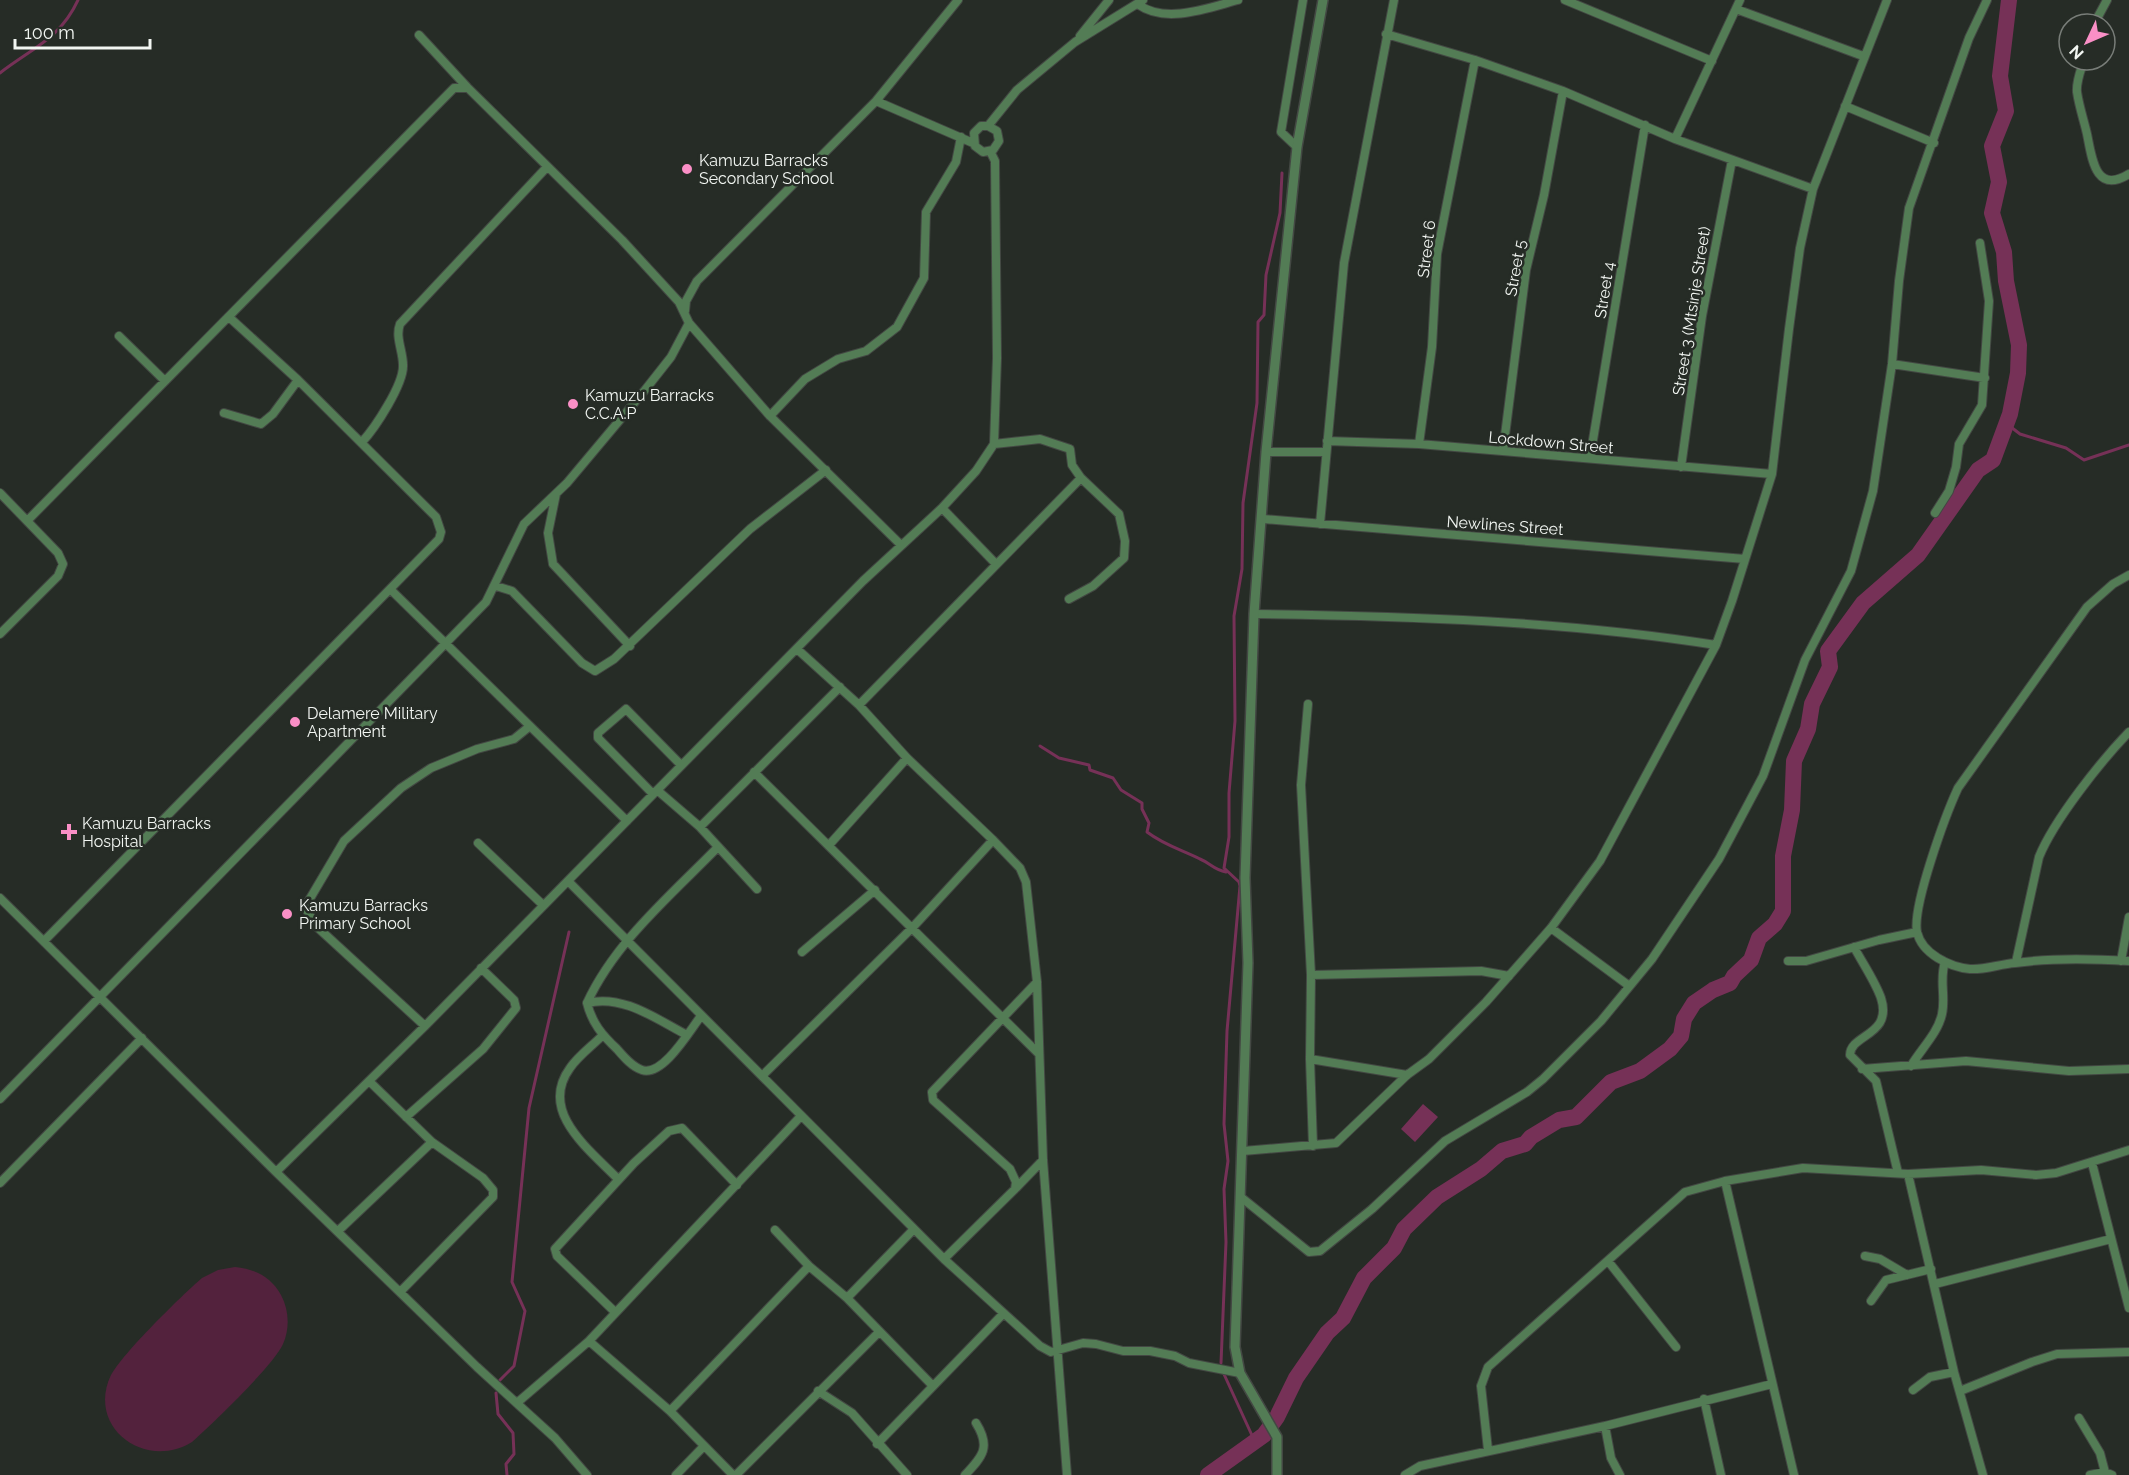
<svg xmlns="http://www.w3.org/2000/svg" width="2129" height="1475" font-family="Raleway,sans-serif">
  <rect width="100%" height="100%" fill="#262c26"/>
  <path fill="#53223d" d="M235 1267C255 1269 271 1277 281 1295 289 1310 290 1328 283 1344 273 1366 212 1424 192 1442 145 1471 86 1427 111 1375 122 1354 182 1295 202 1278L218 1270Z"/>
  <path fill="#763157" d="M1423 1104 1438 1117 1415 1142 1401 1129Z"/>
  <g fill="none" stroke-linecap="round" stroke-linejoin="round">
    <path stroke="#763157" stroke-width="3" d="M0 73C32 48 60 39 78 0
      M2007 424 2020 434 2066 448 2084 460 2129 445
      M1040 746 1059 758 1089 765 1090 770 1113 778 1121 790 1142 803V809L1149 823 1147 832C1164 845 1182 850 1200 859 1210 863 1214 870 1226 872
      M1221 1363 1226 1242 1224 1189 1228 1161 1224 1124 1227 1031 1240 886 1239 882 1224 868 1229 837V793L1235 721 1234 616 1242 569 1243 503 1257 403 1258 322 1264 315 1266 275 1280 213 1282 173
      M1223 1372 1255 1442
      M500 1380 514 1366 525 1311 512 1282 529 1108 569 932
      M496 1393 498 1414 513 1433 514 1454 506 1464 507 1475"/>
    <path stroke="#763157" stroke-width="16" d="M1208 1475 1264 1435 1277 1417 1296 1378 1327 1333 1343 1318 1364 1278 1394 1248 1404 1229 1437 1197 1481 1169 1502 1151 1525 1144 1531 1137 1559 1120 1576 1117 1611 1082 1640 1071 1670 1049 1681 1036 1684 1019 1694 1003 1713 990 1730 983 1734 976 1751 960 1759 938 1775 924 1783 911V856L1792 810 1794 761 1808 729 1812 704 1830 667 1828 651 1863 603 1918 555 1978 470 1993 460 2010 414 2018 373 2019 345 2006 281 2004 252 1992 213 1999 182 1992 146 2006 111 2000 76 2009 0"/>
    <defs>
      <path id="minor" d="M1565 0 1712 61
        M1139 5C1166 24 1208 8 1238 0
        M1736 9 1863 56
        M2094 24 2107 0
        M1386 34 1475 60 1563 91 1675 139 1813 189
        M419 35 467 87
        M1080 36 1109 0
        M2084 60C2081 70 2076 81 2077 92 2079 106 2084 121 2087 134 2092 158 2095 195 2129 174
        M876 101 973 143
        M1845 106 1934 143
        M988 126 997 131 999 141 993 150 983 152 975 146 974 133 981 126H988L1017 90 1075 42 1143 0
        M1675 139 1740 0
        M1297 147 1281 132 1303 0
        M685 311 686 301 697 281 876 101 958 0
        M689 323 770 416 901 545
        M119 336 165 381
        M1892 364 1985 378
        M224 413 261 424 273 414 298 380
        M770 416 805 379 838 359 866 351 897 327 924 278 926 212 956 162 961 137
        M1327 441 1419 444 1772 474
        M362 442C375 428 404 384 403 365 403 351 395 337 400 324L547 167
        M994 444 1040 439 1070 449 1072 465 1081 478 1119 514 1125 541 1124 558 1093 586 1069 599
        M1419 444 1432 347 1437 254 1475 60
        M1503 451 1526 270 1544 195 1563 91
        M1266 452H1326
        M1590 458 1645 125
        M1681 467 1702 316 1732 160
        M0 493 58 553 63 564 58 576 0 634
        M556 494 548 533 553 564 630 646
        M942 508 996 564
        M1935 513 1949 491 1956 467 1959 444 1982 405 1989 301 1980 243
        M1263 519 1745 559
        M1320 524 1344 263 1394 0
        M2129 575 2113 584 2087 607 1958 788C1946 814 1912 906 1917 932 1922 954 1950 967 1970 969 1985 970 2000 964 2015 963 2050 958 2094 959 2129 961
        M496 586 512 591 582 663 595 671 614 659 750 529 826 470
        M390 589 627 821
        M1254 614C1408 616 1564 621 1716 645
        M797 649 859 705 907 758 993 840 1020 868 1026 882 1037 982 1043 1160 1067 1475
        M1308 704 1301 785 1311 975 1310 1059 1313 1146
        M859 705 1081 478
        M754 772 1039 1054
        M657 790 700 827 757 889
        M653 794 598 738V733L626 709 681 765
        M700 827 840 687
        M478 843 543 905
        M830 844 907 758
        M568 881 944 1259 1040 1346 1051 1352 1083 1343 1096 1344 1123 1351H1150L1175 1356 1189 1363 1240 1373
        M0 898 276 1172 477 1367 555 1438 587 1475
        M1551 928 1628 985
        M44 941 390 589 439 539 441 532 436 517 298 380 230 318
        M1854 947C1863 964 1875 981 1881 998 1893 1036 1850 1034 1850 1055L1876 1081 1898 1173
        M802 952 875 890
        M1788 961H1806L1879 940 1917 932
        M2121 961 2129 917
        M2016 962 2039 857C2054 820 2101 761 2129 732
        M1311 975 1481 971 1509 976
        M587 1003C623 994 656 1019 687 1035
        M701 1016C690 1030 663 1077 642 1070 632 1067 623 1056 617 1049 602 1035 592 1023 587 1003 615 942 671 895 717 848
        M425 1026 316 926 305 907 344 841 401 788 431 768 477 749 514 739 530 726
        M603 1035C592 1046 578 1056 570 1068 538 1112 590 1150 618 1179
        M1310 1059 1407 1075
        M1911 1066C1921 1049 1938 1033 1942 1014 1946 996 1939 980 1945 962
        M1862 1069 1966 1061 2069 1071 2129 1069
        M763 1075 913 927 993 840
        M369 1081 432 1142 483 1178 493 1190V1197L401 1291
        M0 1099 486 602 524 524 567 483 645 390 671 357 689 323 679 302 622 240 468 88H454L28 520
        M406 1117 483 1049 516 1008 514 1000 481 968
        M1243 1151 1336 1143 1407 1075 1429 1059 1486 1002 1551 928 1600 861 1716 645 1732 601 1772 474 1789 329 1800 248 1813 189 1887 0
        M2092 1163 2129 1308
        M276 1172 425 1026 863 581 942 508 976 471 994 444 997 358 995 161 990 151
        M1908 1174 1954 1372 1983 1475
        M1725 1181 1794 1475
        M0 1183 142 1038
        M1016 1188 1043 1160
        M1242 1198 1309 1252 1320 1251 1372 1209 1445 1141 1527 1092 1543 1079 1601 1021 1652 959 1719 859 1763 776 1805 660 1851 571 1873 491 1892 364 1899 281 1909 208 1969 38 1987 0
        M775 1230 809 1266 847 1298 933 1386
        M338 1231 432 1142
        M1865 1256 1880 1259 1907 1275
        M944 1259 1015 1189 1016 1182 1010 1169 933 1100 932 1092 1037 982
        M1608 1261 1676 1347
        M1935 1284 2111 1239
        M847 1298 914 1229
        M1871 1301 1886 1280 1931 1269
        M615 1312 557 1256 555 1249 634 1163 669 1131 682 1128 737 1185
        M589 1341 670 1411 733 1475
        M1913 1390 1930 1377 1954 1372
        M818 1391 852 1413 907 1475
        M1960 1391 2032 1362 2057 1354 2129 1352
        M1704 1399 1721 1475
        M518 1402 589 1341 801 1116
        M670 1411 809 1266
        M2079 1418 2100 1453 2105 1472
        M1605 1426 1611 1458 1620 1475
        M877 1444 1003 1314
        M1488 1450 1481 1386 1488 1367 1685 1192 1725 1181 1803 1168 1908 1174 1981 1170 2036 1175 2056 1173 2129 1150
        M676 1475 704 1446
        M736 1475 878 1333
        M965 1475C983 1456 991 1447 976 1423
        M1405 1475 1420 1466 1605 1426 1772 1384
        M2090 1475 2105 1472 2112 1475"/>
      <path id="tertiary" d="M1277 1475V1437L1240 1373 1235 1347 1248 963 1245 878 1254 614 1266 452 1297 147 1323 0"/>
    </defs>
    <use href="#minor" stroke="#434843" stroke-width="10"/>
    <use href="#tertiary" stroke="#434843" stroke-width="12"/>
    <use href="#minor" stroke="#537c55" stroke-width="8"/>
    <use href="#tertiary" stroke="#537c55" stroke-width="9"/>
  </g>
  <g fill="#fa8fc6" stroke="#262c26" stroke-width="2">
    <circle cx="687" cy="169" r="6"/>
    <circle cx="573" cy="404" r="6"/>
    <circle cx="295" cy="722" r="6"/>
    <path d="M66 823h6v6h6v6h-6v6h-6v-6h-6v-6h6z"/>
    <circle cx="287" cy="914" r="6"/>
  </g>
  <g text-anchor="middle" stroke-width="5" stroke-linejoin="round" paint-order="stroke">
    <g font-size="16" fill="#f2f6f2" stroke="#262c26" text-anchor="start">
      <text x="699" y="166">Kamuzu Barracks<tspan x="699" dy="18">Secondary School</tspan></text>
      <text x="585" y="401">Kamuzu Barracks<tspan x="585" dy="18">C.C.A.P</tspan></text>
      <text x="307" y="719">Delamere Military<tspan x="307" dy="18">Apartment</tspan></text>
      <text x="82" y="829">Kamuzu Barracks<tspan x="82" dy="18">Hospital</tspan></text>
      <text x="299" y="911">Kamuzu Barracks<tspan x="299" dy="18">Primary School</tspan></text>
    </g>
    <g font-size="16" fill="#f2f6f2" stroke="#262c26">
      <text transform="translate(1426 249) rotate(-83)" y="6">Street 6</text>
      <text transform="translate(1515 268) rotate(-80)" y="6">Street 5</text>
      <text transform="translate(1604 290) rotate(-81)" y="6">Street 4</text>
      <text transform="translate(1691 311) rotate(-81)" y="6">Street 3 (Mtsinje Street)</text>
      <text transform="translate(1551 442) rotate(5)" y="6">Lockdown Street</text>
      <text transform="translate(1505 525) rotate(4)" y="6">Newlines Street</text>
    </g>
  </g>
  <g transform="translate(2087 42) rotate(226)"><circle r="28" fill="#262c26" stroke="#787d78" stroke-width="1.5"/>
  <path d="M0-4.5L10 22L0 15L-10 22Z" fill="#fa8fc6"/>
  <text y="-9" font-size="16" font-weight="bold" text-anchor="middle" fill="#f2f6f2">N</text>
  </g>
  <path d="M15 39v9h135v-9" fill="none" stroke="#f2f6f2" stroke-width="3"/>
  <text x="24" y="39" font-size="18" fill="#f2f6f2" stroke="#262c26" stroke-width="4.5" paint-order="stroke">100 m</text>
</svg>
